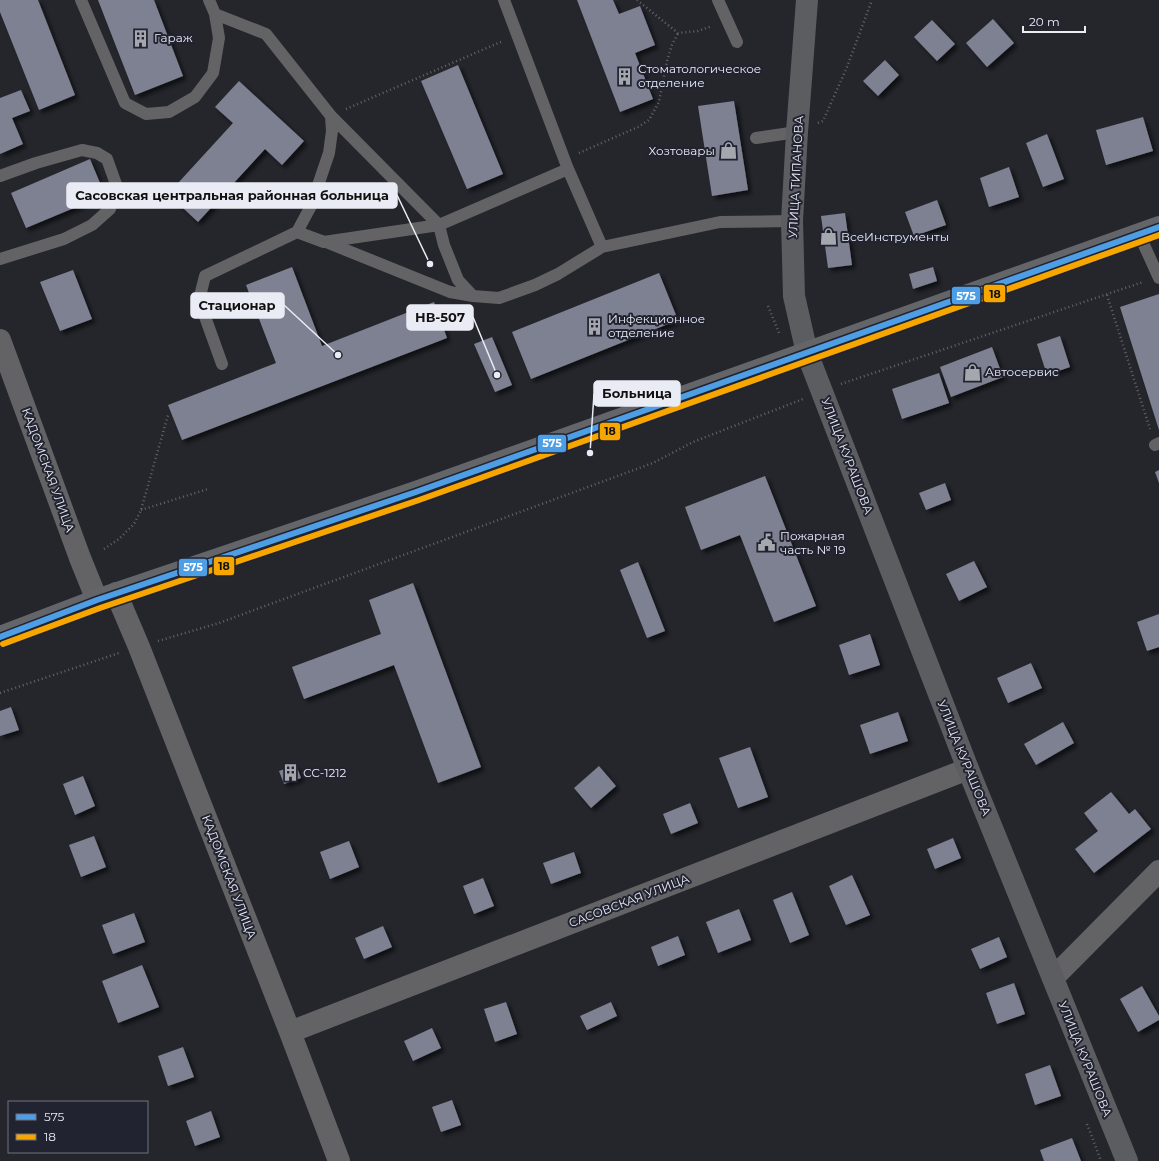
<svg xmlns="http://www.w3.org/2000/svg" width="1159" height="1161" font-family="Montserrat,sans-serif">
  <defs>
    <filter id="shadow"><feDropShadow dx="3.5" dy="3.5" stdDeviation="2" flood-color="#0009"/></filter>
  </defs>
  <rect width="100%" height="100%" fill="#24262c"/>
  <path fill="#7e8191" filter="url(#shadow)" d="M0 0H38L75 95 39 110 0 12Z
    M98 0H154L183 76 135 95Z
    M577 0H613L619 14 640 6 655 45 635 53 653 99 620 112Z
    M993 19 1014 43 987 67 966 43Z
    M932 20 955 44 937 61 914 37Z
    M885 60 899 75 878 96 863 81Z
    M458 65 503 174 467 189 421 81Z
    M239 81 304 141 282 165 265 149 198 222 168 194 233 123 215 107Z
    M21 90 30 111 12 118 23 144 0 154V98Z
    M734 101 748 190 712 196 698 106Z
    M1143 117 1153 151 1106 165 1096 130Z
    M1047 134 1064 179 1043 187 1026 143Z
    M90 159 105 195 26 228 11 193Z
    M1009 167 1019 197 989 207 980 178Z
    M937 200 946 225 914 236 905 212Z
    M845 213 852 265 828 268 821 216Z
    M292 267 322 346 434 302 447 338 182 440 168 405 276 363 246 285Z
    M933 267 937 281 913 289 909 274Z
    M73 270 92 319 60 331 40 282Z
    M659 273 678 320 531 379 512 332Z
    M1159 294V430L1120 307Z
    M1060 336 1070 367 1047 375 1037 344Z
    M492 337 512 385 495 392 474 344Z
    M992 347 1003 377 951 397 940 367Z
    M939 373 949 403 902 419 892 389Z
    M1159 470V483L1155 472Z
    M765 476 816 606 774 622 740 535 701 550 685 507Z
    M945 483 951 500 926 510 919 493Z
    M974 561 987 587 959 601 946 574Z
    M638 562 665 631 647 638 620 570Z
    M413 583 481 767 438 783 394 665 304 699 292 667 381 634 369 600Z
    M1159 614V647L1147 651 1137 622Z
    M870 634 880 665 849 675 839 645Z
    M1031 663 1042 688 1008 703 997 678Z
    M11 707 19 730 0 736V711Z
    M898 712 908 741 870 754 860 725Z
    M1063 722 1074 743 1036 765 1024 744Z
    M750 747 768 797 738 808 719 758Z
    M296 765 301 778 284 784 279 771Z
    M599 766 616 786 591 808 574 788Z
    M83 776 95 806 75 815 63 784Z
    M1111 792 1129 814 1135 809 1151 829 1094 873 1075 849 1098 831 1084 813Z
    M690 803 698 823 671 834 663 814Z
    M94 836 106 867 81 877 69 845Z
    M953 838 961 858 935 869 927 849Z
    M349 841 359 867 330 879 320 852Z
    M574 852 581 873 551 884 543 863Z
    M852 875 870 915 846 925 829 886Z
    M483 878 494 906 474 914 463 886Z
    M792 892 809 935 790 943 773 900Z
    M739 909 751 940 718 953 706 922Z
    M134 913 145 942 113 954 102 925Z
    M383 926 392 947 364 959 355 938Z
    M678 936 685 955 658 966 651 947Z
    M999 937 1007 957 980 969 971 949Z
    M142 965 159 1007 118 1023 102 981Z
    M1014 983 1025 1014 997 1024 986 993Z
    M1142 986 1159 1016V1020L1138 1032 1120 999Z
    M506 1002 517 1034 495 1042 484 1009Z
    M611 1002 617 1016 587 1030 580 1016Z
    M432 1028 441 1048 413 1061 404 1041Z
    M183 1047 194 1077 168 1086 158 1056Z
    M1050 1065 1061 1096 1035 1105 1025 1074Z
    M452 1100 461 1125 441 1132 432 1107Z
    M211 1111 220 1137 195 1146 186 1121Z
    M1072 1138 1081 1161H1044L1040 1150Z"/>
  <g fill="none" stroke-linecap="round" stroke-linejoin="round">
    <path stroke="#646568" stroke-width="2.5" stroke-dasharray="1 3" stroke-linecap="butt" d="M637 0 678 33 698 31 712 26
      M346 109 503 41
      M818 123 823 121 847 67 872 0
      M579 153 638 127 649 120 659 102 667 61 672 45 678 33
      M1107 295 1150 429
      M768 306 779 333
      M841 384 1143 282
      M141 510 208 489
      M104 549 119 539 134 524 141 510 168 415
      M158 641 219 623 653 463 693 442 803 399
      M0 693 119 653
      M1087 1124 1101 1161"/>
    <path stroke="#636366" stroke-width="12" d="M81 0 125 103 146 114 169 112 195 97 213 73 219 38 215 14
      M209 0 215 14 266 34 331 116 439 225 568 169
      M504 0 568 169 602 247 720 222 792 221
      M718 0 737 42
      M756 138 797 132
      M0 176 36 163 82 150 97 153 107 159 117 187 110 209 92 225 64 239 0 259
      M297 232 311 206 329 153 332 131 331 116
      M1139 234 1159 278
      M326 242 450 292 473 296
      M222 364 199 300 205 276 297 232 324 242 439 225 444 245 458 280 473 296 499 298 535 285 558 274 602 247
      M1155 445 1159 443"/>
    <path stroke="#636366" stroke-width="22" d="M0 340 80 558 97 600
      M116 593 139 647 290 1032 339 1161
      M1053 978 1159 871
      M290 1032 968 769"/>
    <path stroke="#5b5d61" stroke-width="22" d="M807 0 797 132 792 221 794 296 807 353 968 769 1127 1161"/>
    <path stroke="#646568" stroke-width="22" d="M0 637 97 600 416 492 1159 227"/>
    <defs>
      <path id="bus-1" d="M0 637 97 600 416 492 1159 227"/>
      <path id="bus-2" d="M3 644 100 608 419 500 1159 235"/>
    </defs>
    <use href="#bus-1" stroke="#212330" stroke-width="9"/>
    <use href="#bus-2" stroke="#212330" stroke-width="9"/>
    <use href="#bus-1" stroke="#4d9ee5" stroke-width="6"/>
    <use href="#bus-2" stroke="#f7a600" stroke-width="6"/>
  </g>
  <defs>
    <symbol id="building-bare" viewBox="-9 -9 18 18"><path d="M-4-6H4V6H1V3H-1V6H-4ZM-2.5-4.3h1.7v1.8h-1.7ZM.8-4.3h1.7v1.8H.8ZM-2.5-1h1.7V.8h-1.7ZM.8-1h1.7V.8H.8Z" fill="#a4a7ae" stroke="#212330" stroke-width="2.5" paint-order="stroke"/></symbol>
    <symbol id="shop-bare" viewBox="-9 -9 18 18"><path d="M-5-2.5h2.3a2.7 3.5 0 0 1 5.4 0H5L5.5 6h-11ZM-1.5-2.5h3a1.5 2.3 0 0 0-3 0Z" fill="#a4a7ae" stroke="#212330" stroke-width="2.5" paint-order="stroke"/></symbol>
    <symbol id="civic-bare" viewBox="-9 -9 18 18"><path d="M-.6-6.5H3V-4.5H.6V-3L4-1V1h2V6H-6V1h2V-1L-.6-3ZM-1.2 2.5V6h2.4V2.5Z" fill="#a4a7ae" stroke="#212330" stroke-width="2.5" paint-order="stroke"/></symbol>
  </defs>
  <g fill-rule="evenodd">
    <use href="#building-bare" x="128" y="26" width="25" height="25"/>
    <use href="#building-bare" x="612" y="64" width="25" height="25"/>
    <use href="#shop-bare" x="716" y="138" width="25" height="25"/>
    <use href="#shop-bare" x="816" y="224" width="25" height="25"/>
    <use href="#building-bare" x="582" y="314" width="25" height="25"/>
    <use href="#shop-bare" x="960" y="360" width="25" height="25"/>
    <use href="#civic-bare" x="754" y="530" width="25" height="25"/>
    <use href="#building-bare" x="278" y="760" width="25" height="25"/>
  </g>
  <g text-anchor="middle" stroke-width="4" stroke-linejoin="round" paint-order="stroke">
    <g font-size="12" fill="#e9ecf4" stroke="#212330" text-anchor="start">
      <text x="154" y="42">Гараж</text>
      <text x="638" y="73">Стоматологическое<tspan x="638" dy="14">отделение</tspan></text>
      <text x="715" y="155" text-anchor="end">Хозтовары</text>
      <text x="841" y="241">ВсеИнструменты</text>
      <text x="608" y="323">Инфекционное<tspan x="608" dy="14">отделение</tspan></text>
      <text x="985" y="376">Автосервис</text>
      <text x="780" y="540">Пожарная<tspan x="780" dy="14">часть № 19</tspan></text>
      <text x="303" y="777">СС-1212</text>
    </g>
    <g font-size="12" fill="#e9ecf4" stroke="#212330">
      <text transform="translate(796 177) rotate(-87)" y="4">УЛИЦА ТИПАНОВА</text>
      <text transform="translate(847 456) rotate(69)" y="4">УЛИЦА КУРАШОВА</text>
      <text transform="translate(48 470) rotate(70)" y="4">КАДОМСКАЯ УЛИЦА</text>
      <text transform="translate(964 758) rotate(68)" y="4">УЛИЦА КУРАШОВА</text>
      <text transform="translate(229 877) rotate(69)" y="4">КАДОМСКАЯ УЛИЦА</text>
      <text transform="translate(629 901) rotate(-21)" y="4">САСОВСКАЯ УЛИЦА</text>
      <text transform="translate(1085 1059) rotate(68)" y="4">УЛИЦА КУРАШОВА</text>
    </g>
  </g>
  <path fill="none" stroke="#e9ecf4" stroke-width="1.5" d="M430 264L397 195M338 355L284 305M497 375L473 317M590 453L594 394"/>
  <g fill="#e9ecf4" stroke="#212330" stroke-width="1.5">
    <circle cx="430" cy="264" r="4"/>
    <circle cx="338" cy="355" r="4"/>
    <circle cx="497" cy="375" r="4"/>
    <circle cx="590" cy="453" r="4"/>
  </g>
  <g fill="#e9ecf4" stroke="#e9ecf4" stroke-width="1.5">
    <rect x="67" y="183" width="330" height="25" rx="4"/>
    <rect x="191" y="293" width="93" height="25" rx="4"/>
    <rect x="407" y="305" width="66" height="25" rx="4"/>
    <rect x="594" y="381" width="86" height="25" rx="4"/>
  </g>
  <g font-size="13" text-anchor="middle" font-weight="bold" fill="#111">
    <text x="232" y="200">Сасовская центральная районная больница</text>
    <text x="237" y="310">Стационар</text>
    <text x="440" y="322">НВ-507</text>
    <text x="637" y="398">Больница</text>
  </g>
  <g stroke="#212330" stroke-width="1.5">
    <rect x="983" y="284" width="23" height="19" rx="4" fill="#f7a600"/>
    <rect x="951" y="286" width="30" height="19" rx="4" fill="#4d9ee5"/>
    <rect x="599" y="422" width="22" height="19" rx="4" fill="#f7a600"/>
    <rect x="537" y="434" width="30" height="19" rx="4" fill="#4d9ee5"/>
    <rect x="213" y="556" width="22" height="20" rx="4" fill="#f7a600"/>
    <rect x="178" y="558" width="30" height="19" rx="4" fill="#4d9ee5"/>
  </g>
  <g font-size="11" text-anchor="middle" font-weight="bold" fill="#fff">
    <text x="966" y="300">575</text>
    <text x="552" y="447">575</text>
    <text x="193" y="571">575</text>
  </g>
  <g font-size="11" text-anchor="middle" font-weight="bold" fill="#111">
    <text x="995" y="298">18</text>
    <text x="610" y="435">18</text>
    <text x="224" y="570">18</text>
  </g>
  <rect x="8" y="1101" width="140" height="52" fill="#212330" stroke="#71737e"/>
  <rect x="16" y="1114" width="20" height="6" fill="#4d9ee5" stroke="#71737e"/>
  <text x="44" y="1121" font-size="12" fill="#e9ecf4">575</text>
  <rect x="16" y="1134" width="20" height="6" fill="#f7a600" stroke="#71737e"/>
  <text x="44" y="1141" font-size="12" fill="#e9ecf4">18</text>
  <path d="M1023 26v6h62v-6" fill="none" stroke="#e9ecf4" stroke-width="2"/>
  <text x="1029" y="26" font-size="12" fill="#e9ecf4" stroke="#212330" stroke-width="3" paint-order="stroke">20 m</text>
</svg>
